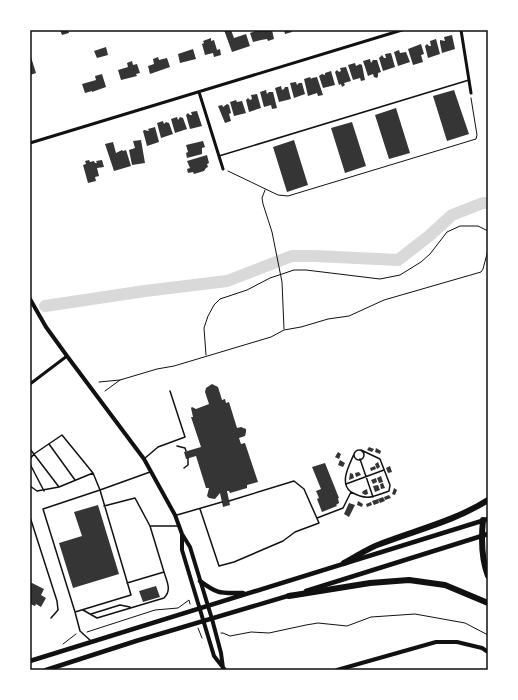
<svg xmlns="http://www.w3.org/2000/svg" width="518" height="700" font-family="Signika,sans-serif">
  <rect width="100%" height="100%" fill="#fff"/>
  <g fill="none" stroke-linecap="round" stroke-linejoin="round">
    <path stroke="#d9d9d9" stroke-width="12" d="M45 306 145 291 227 281 292 256H315L398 260 429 236 452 215 483 203H488"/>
  </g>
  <path fill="#353535" d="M60 30H68L69 33 62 35Z
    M224 30H231L234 38 246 34 250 46 232 52Z
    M258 30H272L274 39 268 41 267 39 261 40 253 42 250 33Z
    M284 30H292V32L285 34Z
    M452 35 455 49 442 53 440 43V40L445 41 444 37Z
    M211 38V41L214 40 217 50 220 49 221 55 214 57 213 53 205 55 202 44 204 43 203 41Z
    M436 39 440 54 428 58 425 46 427 44 429 46H431L430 41Z
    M421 44 424 54 421 55 423 62 413 65 408 49Z
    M106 47 108 55 97 58 94 51Z
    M193 49 196 59 180 63 178 54Z
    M399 50 400 53 406 52 410 62 398 66 394 52Z
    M391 53 395 67 383 71 379 58 382 55 384 58H386L385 54Z
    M30 54 36 73 30 75Z
    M158 57 159 60 167 58 170 67 150 74 148 66 154 64 153 59Z
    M370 59 371 63 373 60H377L381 72 378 73V76L377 78 374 77 373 74 368 76 363 61Z
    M132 61 133 65 137 64 140 73 136 74 137 76 121 80 118 70 128 67 127 63Z
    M355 63 356 66 360 64 362 65 365 80 361 81 360 78 353 80 348 65Z
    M346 67 351 81 344 83 345 85 342 87 341 84 339 85 335 72 337 70 339 72 341 71 340 68Z
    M331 71 335 85 323 88 319 76 322 74 325 75V73Z
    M102 74 106 87 92 92V91L85 93 82 84 96 80 95 76Z
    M310 77 311 79 312 78 317 77 323 95 318 96 317 93 308 96 304 79Z
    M296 82 297 85 299 83H302L305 94 294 98 290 83Z
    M281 86 282 90 284 89 285 87H288L291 99 279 102 275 88Z
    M266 90 267 94 269 92H273L277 108 272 109 271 105 264 107 260 92Z
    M454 90 469 134 447 141 433 96Z
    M257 94 261 108 249 112 246 100 248 98 250 100 252 99 251 95Z
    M236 100 237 102 242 101 246 113 234 116 230 102Z
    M227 104 229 105 231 113 229 114 231 121 225 123 218 106 222 105 223 107Z
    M396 108 410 153 389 159 375 115Z
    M197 111 202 126 190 129 186 115 188 113 190 115H192L191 112Z
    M177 117 178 120 180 117 183 118 187 129 175 133 171 119Z
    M163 121 164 124 166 122 169 123 173 134 161 138 157 123Z
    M352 122 366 166 345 173 331 128Z
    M155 127 159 142 147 146 143 131 144 130 149 131 148 129Z
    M141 140 145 163 132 165 129 150 135 148 133 141Z
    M294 140 308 185 287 192 273 147Z
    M203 141 205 147 202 148V154L187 158 186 153 188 152 186 145Z
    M113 142 116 153 122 150 123 151 126 150 131 166 114 171 105 144Z
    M207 155 209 163 207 164 208 167 206 168 204 171 194 174 193 172 188 173 187 169 190 168 187 161Z
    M89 160 90 162 94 161 95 163H97L96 161 102 160 104 167 97 168 99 176 95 177 96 181 88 183 83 165 86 164 85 161Z
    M212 384 218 387 222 400 225 399 226 403 229 402 237 428 241 427 246 429V432L245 436 239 438 241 444 245 443 258 482 247 485V488L230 493 229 491H227L230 505 223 507 220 493 215 499 209 498 207 496 209 488H206L196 456 186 459 184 452 201 447 191 417H193L191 408 192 407 196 409 209 404 205 392 206 388Z
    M369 447 374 449 372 452 367 450Z
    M376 448 381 451 380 454 375 452Z
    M338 452 341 454 339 459 335 457Z
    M340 460 345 463 343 467 338 465Z
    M378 462 380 467 377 469 375 464Z
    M325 463 339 498H338L339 503 336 505 337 506 322 512 317 499 319 498 316 491 321 489 312 467Z
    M375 466 376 469 371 471 370 468Z
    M390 466 392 472 388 473 386 468Z
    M359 472 361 475 356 477 355 473Z
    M350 473 353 474 354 478 349 480Z
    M381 476 383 482 379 483 377 478Z
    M376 478 377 482 373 484 371 480Z
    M383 483 385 488 381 489 380 484Z
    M378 485 380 490 375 492 373 486Z
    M394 488 397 490 395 495 392 494Z
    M367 489 368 494 365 495 362 493 363 491Z
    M389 495 391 498 385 500 384 497Z
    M383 497 385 501 380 503 378 499Z
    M378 499 379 503 374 505 372 501Z
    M358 501 363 504 362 507 357 505Z
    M371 502 372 505 367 507 366 504Z
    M349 503 355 505 349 517 344 514Z
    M98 505 119 574 73 588 59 543 82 536 74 512Z
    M30 582 44 589 41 595 46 598 41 607 36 604 35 606 30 604Z
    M156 586 160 597 143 602 139 591Z"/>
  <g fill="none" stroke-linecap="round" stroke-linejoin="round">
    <path stroke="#111" stroke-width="1" d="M228 171 278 195 288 196 476 139 477 135 471 98
      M265 190 262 198 263 204 272 232 282 282 284 329
      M206 355 204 328 208 316 214 305 220 299 247 290 270 278 294 270H306L380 279 400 275 421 262 430 254 447 232 460 226H478L488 231
      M99 382 120 380
      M105 391 120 380 157 369 174 366 271 337 284 330 301 327 328 319 349 316 384 300 481 272 483 269 488 250
      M198 628 202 638
      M87 632 155 610 178 608 189 600 190 604
      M221 633H223L230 636 251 632 269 633 306 625 318 623 347 626 371 617 415 614 465 623 488 635
      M63 644 76 634"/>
    <path stroke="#111" stroke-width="1.5" d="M219 156 469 80
      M49 444 75 480
      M177 446 185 448 186 451
      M30 449 59 487 37 491 30 486
      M354 455a5 5 0 1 1 10 0a5 5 0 1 1-10 0Z
      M30 459 34 454 62 435 93 473 59 487
      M144 459 158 447 185 437 170 391
      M360 459 373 497
      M30 464 44 491
      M184 468 188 465V458
      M346 484 384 470
      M351 492C339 483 349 466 354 454
      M104 506 135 498 150 526 164 572 127 583
      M200 509 219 566 234 562 283 541 295 532 319 523 304 489 294 481 229 501
      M177 515 222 502
      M30 517 57 601 58 610 51 618
      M317 518 343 508 351 492C368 501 371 497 389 491L390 485 380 459 361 450
      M150 526H178
      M83 610 97 618 164 598C172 590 167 582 164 572
      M75 612 43 509 100 490 93 473
      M91 614 120 605 130 607
      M91 641 80 631 75 612 131 595 100 490 150 472"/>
    <path stroke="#111" stroke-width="3" d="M461 30 471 93
      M199 92 223 169
      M30 143 402 30
      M30 384 67 356"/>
    <path stroke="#111" stroke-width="4" d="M30 299 46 327 67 356 144 459 175 515 182 534 190 547 212 619 221 653 223 668
      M182 535V550L214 656 225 670
      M337 670 436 642H457L482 648 488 652"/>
    <path stroke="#111" stroke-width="4.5" d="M200 581C219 595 220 593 243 593
      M306 591 488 534
      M30 661 488 519
      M46 670 136 641 291 595"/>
    <path stroke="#111" stroke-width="6" d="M483 520C481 540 481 558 488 576
      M344 563C356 557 368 548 380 544 416 530 455 521 488 500
      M289 596 370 583 409 580 445 585 488 603"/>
  </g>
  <rect width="518" height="700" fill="none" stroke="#ffffff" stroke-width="62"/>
  <rect x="31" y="31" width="456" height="638" fill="none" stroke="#111" stroke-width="1.5"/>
</svg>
